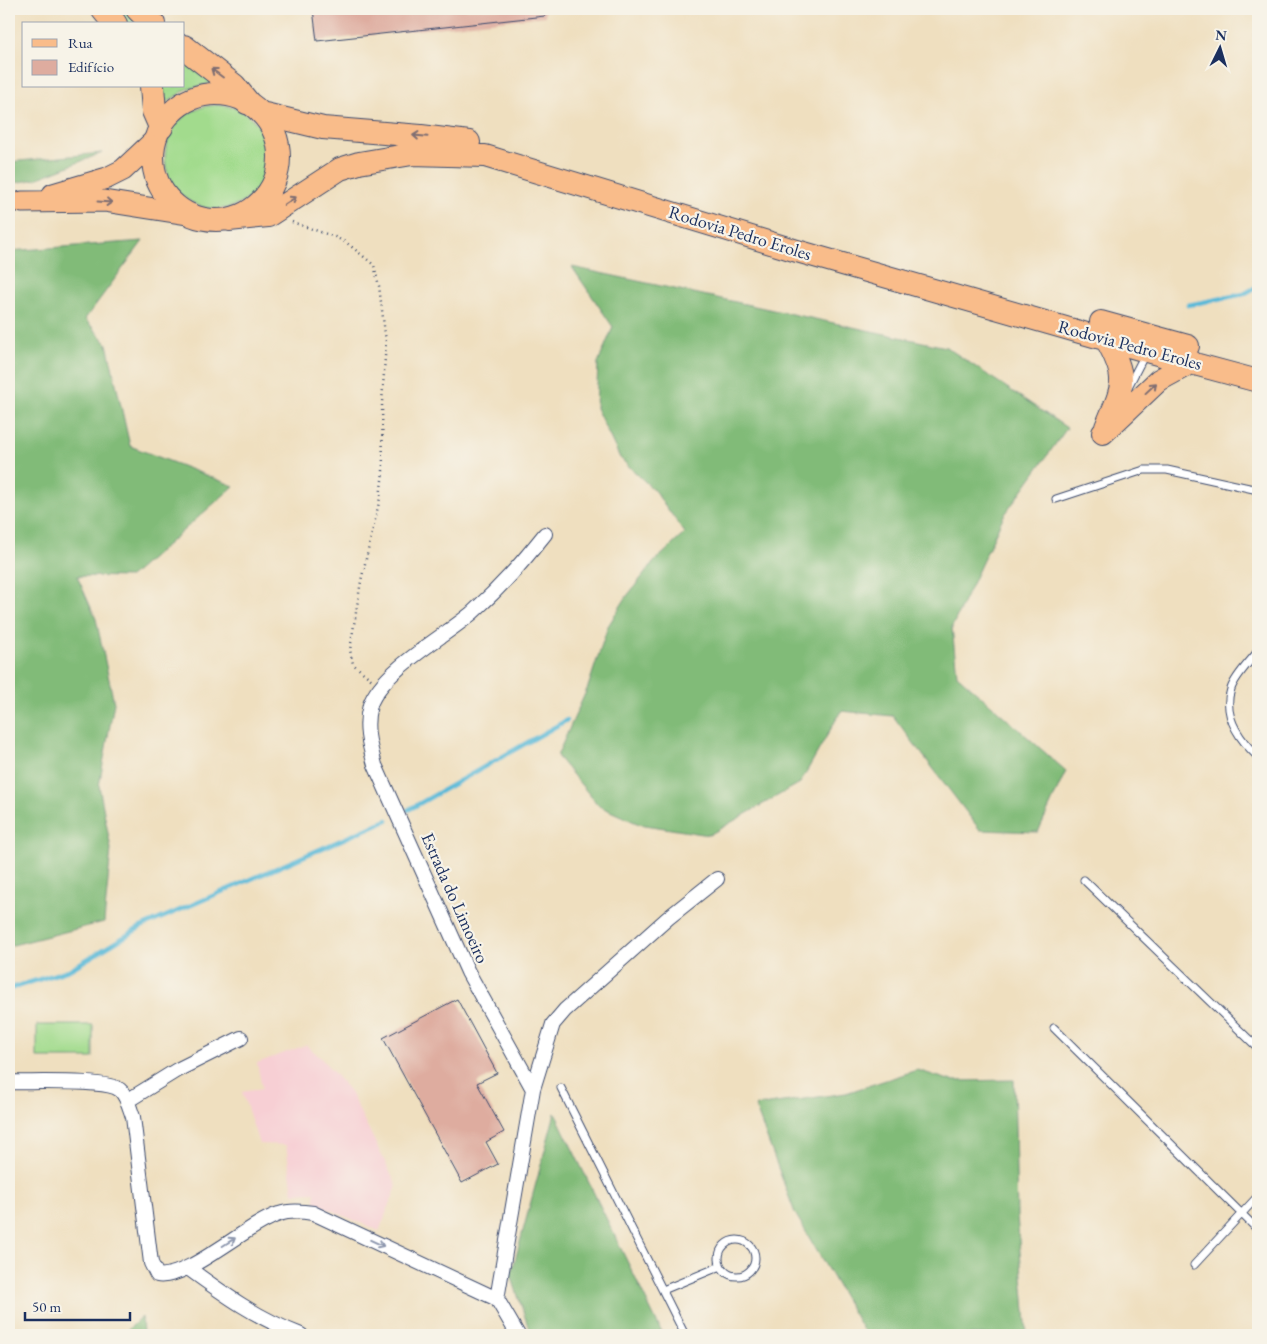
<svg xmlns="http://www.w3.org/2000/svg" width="1267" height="1344" font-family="'EB Garamond',serif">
  <rect width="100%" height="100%" fill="#f7f3e8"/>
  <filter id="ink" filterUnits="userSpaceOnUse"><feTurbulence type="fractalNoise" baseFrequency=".02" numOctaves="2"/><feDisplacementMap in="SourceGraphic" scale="10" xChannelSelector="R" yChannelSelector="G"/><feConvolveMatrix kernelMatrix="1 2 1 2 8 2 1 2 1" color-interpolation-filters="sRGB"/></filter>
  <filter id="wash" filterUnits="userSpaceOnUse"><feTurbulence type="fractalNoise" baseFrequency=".0096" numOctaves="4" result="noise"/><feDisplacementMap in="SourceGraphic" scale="20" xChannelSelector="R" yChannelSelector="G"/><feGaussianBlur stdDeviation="1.12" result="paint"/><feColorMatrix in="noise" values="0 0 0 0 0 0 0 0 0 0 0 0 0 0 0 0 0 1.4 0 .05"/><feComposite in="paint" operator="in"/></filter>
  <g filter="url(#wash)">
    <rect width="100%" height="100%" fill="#efdfbf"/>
    <path fill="#f7cfd4" d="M306 1045 319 1056 349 1090 397 1186 379 1231 315 1203V1192L293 1193 286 1145 259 1144 242 1092 262 1088 257 1063Z"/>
    <path fill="#a2db8d" stroke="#5e8576" d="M114 9H129L143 24H126Z
      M184 57 216 82 187 89 162 105 159 86H184Z
      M165 157a52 52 0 1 1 104 0a52 52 0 1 1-104 0Z
      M37 1025H93V1058H37Z"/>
    <path fill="#81bb78" stroke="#4e756b" d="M102 153 36 179 9 184V162Z
      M143 241 85 319 107 344 130 446 234 486 130 577 77 576 96 619 114 703 99 786 111 849 104 922 9 946V251Z
      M572 267 946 347 1067 428 1003 517 952 627 957 675 1066 771 1038 832 980 830 893 716 841 711 800 783 709 835 639 824 599 806 557 756 588 687 608 626 627 596 653 563 685 533 654 490 620 458 596 408 598 363 613 327Z
      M917 1070 952 1081 1014 1080 1017 1216 1027 1335H866L795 1213 755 1106 846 1093Z
      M555 1113 663 1335H531L511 1275Z
      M142 1317 143 1335H122Z"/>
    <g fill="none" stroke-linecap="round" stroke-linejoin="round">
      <path stroke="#59b9d8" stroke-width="4.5" d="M1188 305 1244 294 1258 286
        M408 810 567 720
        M9 989 69 970 141 927 387 820"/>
    </g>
    <g id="blocks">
      <path fill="#deac9f" d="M313 9H545V16L317 41Z
        M457 999 497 1073 477 1083 504 1132 486 1142 498 1164 462 1183 383 1038Z"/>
    </g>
  </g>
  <g filter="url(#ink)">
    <use href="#blocks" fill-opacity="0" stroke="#3b496d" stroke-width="1"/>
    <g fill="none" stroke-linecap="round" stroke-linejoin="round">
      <defs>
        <path id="service" d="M1128 387 1145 354
          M1056 499 1144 470H1167L1258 490
          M1258 651C1250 662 1235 676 1231 689 1222 716 1240 740 1258 757
          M1084 880 1258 1048
          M1054 1028 1258 1230
          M561 1088 685 1335
          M719 1258a18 18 0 1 1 36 0a18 18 0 1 1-36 0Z
          M1194 1265 1258 1196
          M663 1290 721 1266"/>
        <path id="minor" d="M9 1082C28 1083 108 1079 120 1090 127 1096 130 1109 133 1117L151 1263 157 1275C186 1281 247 1224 279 1214 290 1210 301 1211 313 1213L497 1299
          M533 1089 553 1024 565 1010 668 918 717 879
          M127 1101 177 1070 241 1038
          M188 1268C225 1295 257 1318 301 1335
          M518 1335 497 1299 533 1089 468 972 375 765C369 744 364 726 370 705 382 670 446 636 473 612 502 586 521 564 545 534"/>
        <path id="primary" d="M53 194 107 178 123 170 155 140
          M22 202 104 201 187 214"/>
        <path id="trunk" d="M153 157a63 63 0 1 1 126 0a63 63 0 1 1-126 0Z
          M265 114 323 128 421 136 469 142
          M229 220 268 216 340 169 359 163 412 154 485 156 797 251 1146 351 1258 381
          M1101 322 1188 346
          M1106 427C1123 386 1129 380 1106 339
          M1103 433 1159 380 1192 362"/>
        <path id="motorway" d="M103 9 115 24
          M138 9 153 24
          M184 47 234 86 247 102
          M152 86 154 111 161 127"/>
      </defs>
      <use href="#service" stroke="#3b496d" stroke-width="9"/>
      <use href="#minor" stroke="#3b496d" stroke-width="16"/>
      <use href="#primary" stroke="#3b496d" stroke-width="23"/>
      <use href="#trunk" stroke="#3b496d" stroke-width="24"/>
      <use href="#motorway" stroke="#3b496d" stroke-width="26"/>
      <path stroke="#3b496d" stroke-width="2.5" stroke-dasharray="1 4" stroke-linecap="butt" d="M292 222 335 237 347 243 374 265 379 286 386 342 382 403 383 471 380 498 361 581 350 650 353 664 372 680"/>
      <use href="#service" stroke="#fff" stroke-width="7"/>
      <use href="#minor" stroke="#fff" stroke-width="14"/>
      <use href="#primary" stroke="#f9bc8a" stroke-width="21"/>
      <use href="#trunk" stroke="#f9bc8a" stroke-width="22"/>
      <use href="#motorway" stroke="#f9bc8a" stroke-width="24"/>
    </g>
    <defs><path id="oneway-shaft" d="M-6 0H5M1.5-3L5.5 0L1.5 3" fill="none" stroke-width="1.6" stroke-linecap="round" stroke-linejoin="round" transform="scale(1.25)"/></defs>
    <g stroke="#7f6e72">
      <use href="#oneway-shaft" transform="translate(217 73) rotate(-143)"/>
      <use href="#oneway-shaft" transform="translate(420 136) rotate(-175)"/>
      <use href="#oneway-shaft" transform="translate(290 201) rotate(-34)"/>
      <use href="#oneway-shaft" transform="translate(105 202) rotate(4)"/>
      <use href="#oneway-shaft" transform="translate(1151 388) rotate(-43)"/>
    </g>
    <g stroke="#8d97ae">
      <use href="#oneway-shaft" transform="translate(229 1242) rotate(-32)"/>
      <use href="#oneway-shaft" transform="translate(377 1243) rotate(25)"/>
    </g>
  </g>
  <g text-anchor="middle" stroke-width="4.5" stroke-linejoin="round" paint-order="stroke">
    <g font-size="18" fill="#1b2f5e" stroke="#f7f3e8">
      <text transform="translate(740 233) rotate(17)" y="6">Rodovia Pedro Eroles</text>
      <text transform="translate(1130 345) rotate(15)" y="6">Rodovia Pedro Eroles</text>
      <text transform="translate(455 898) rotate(66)" y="6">Estrada do Limoeiro</text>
    </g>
  </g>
  <rect width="1267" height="1344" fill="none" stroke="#f7f3e8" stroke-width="30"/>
  <rect x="22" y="22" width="162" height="65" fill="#f7f3e8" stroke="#9fa5b1"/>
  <rect x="32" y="39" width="25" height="8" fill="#f9bc8a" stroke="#9fa5b1"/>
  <text x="68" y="48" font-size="15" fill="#1b2f5e">Rua</text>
  <rect x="32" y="60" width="25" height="15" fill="#deac9f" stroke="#9fa5b1"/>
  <text x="68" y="72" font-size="15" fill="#1b2f5e">Edifício</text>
  <g transform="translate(1220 48) rotate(5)" stroke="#f7f3e8" stroke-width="4" paint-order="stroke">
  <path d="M0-4L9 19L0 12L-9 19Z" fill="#1b2f5e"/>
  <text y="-8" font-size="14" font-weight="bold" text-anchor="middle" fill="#1b2f5e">N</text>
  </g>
  <path d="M25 1312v8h105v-8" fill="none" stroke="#1b2f5e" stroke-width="2.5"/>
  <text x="32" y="1312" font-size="15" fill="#1b2f5e" stroke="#f7f3e8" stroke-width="4" paint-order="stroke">50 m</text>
</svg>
